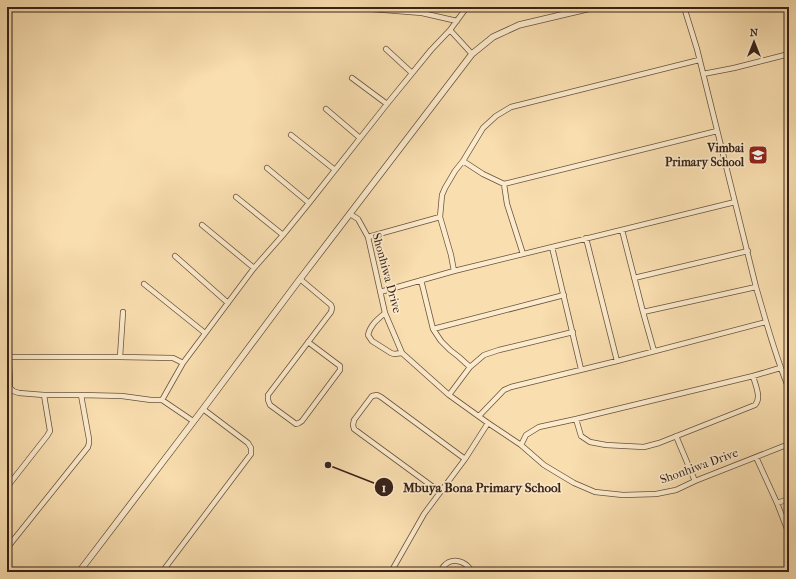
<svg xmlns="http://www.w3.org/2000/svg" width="796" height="579" font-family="'IM FELL French Canon',serif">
  <rect width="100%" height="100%" fill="#f9deaf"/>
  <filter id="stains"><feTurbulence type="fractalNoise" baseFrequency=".005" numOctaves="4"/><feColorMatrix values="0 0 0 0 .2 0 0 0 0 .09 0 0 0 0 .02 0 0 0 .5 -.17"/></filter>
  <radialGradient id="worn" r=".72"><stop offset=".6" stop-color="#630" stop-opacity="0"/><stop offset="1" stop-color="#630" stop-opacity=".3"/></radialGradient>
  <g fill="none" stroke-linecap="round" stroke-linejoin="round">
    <defs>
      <path id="minor" d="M347 7 422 13 457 21
        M684 7 697 49 756 287C766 321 775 356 789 389
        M450 30 467 7
        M386 49 412 73
        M703 74 734 68 789 54
        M352 78 387 104
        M326 109 360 138
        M291 135 335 170
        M463 161 483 128 496 116 511 107 699 60
        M267 168 309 203
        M504 184 507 204 523 254
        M236 197 283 235
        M350 214 358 219 368 237 385 313 402 353 449 395 488 423 521 445 544 465 574 483 595 492 623 495 656 494 676 490 695 481 789 444
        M202 225 254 268
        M622 230 643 312 654 351
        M368 237 440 217
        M586 238 617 361
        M552 247 581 369
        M175 256 228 303
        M454 271 451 255 440 217 442 195 445 188 455 171 463 161 483 174 504 184 717 131
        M634 278 748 251
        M300 279 331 305 332 308 331 312 268 395V400L270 405 296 424 299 423 302 421 340 370V366L308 342
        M421 280 433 329 441 341 450 350 459 357 470 367
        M144 284 205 333
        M380 292 454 271 735 202
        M643 312 756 287
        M385 313C378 319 370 325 368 335L372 341 391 353 394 354 402 353
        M433 329 564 295
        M7 357H120L173 358 183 363
        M9 357 10 387 13 391 19 393 44 395H81L122 396 151 400H162
        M120 357 123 312
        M449 395 470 367 484 355 499 350 573 332
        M479 416 504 390 511 387 617 361 766 322
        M576 419 581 436 590 442 606 445 644 447 659 443 755 405C762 398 755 384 753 376
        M193 421 162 400 183 363 254 268 283 235 309 203 387 104 431 50 450 30 472 54
        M676 436 695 481
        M521 445 526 435 539 427 576 419 753 376 780 368
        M756 457 777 503 789 534
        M7 487 47 436 50 431 44 395
        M440 492 354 429 353 425 354 420 372 396 377 395 381 397 465 459
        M777 503 789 499
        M7 548 88 447 89 443V439L81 395
        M32 572H33
        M162 572 251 454V448L248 443 203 409
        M391 572 424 514 465 459 488 423
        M440 572C442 568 445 564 449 562 458 558 468 564 472 572"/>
      <path id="tertiary" d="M79 572 203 409 300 279 472 54 493 37 519 25 595 7"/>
    </defs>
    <use href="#minor" stroke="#68513e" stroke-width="6"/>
    <use href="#tertiary" stroke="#68513e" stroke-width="7"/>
    <use href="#minor" stroke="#fbeacb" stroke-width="4.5"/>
    <use href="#tertiary" stroke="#fbeacb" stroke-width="5.5"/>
  </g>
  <defs>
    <symbol id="school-square" viewBox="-11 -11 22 22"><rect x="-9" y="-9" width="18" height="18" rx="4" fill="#8f2418" stroke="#fbeacb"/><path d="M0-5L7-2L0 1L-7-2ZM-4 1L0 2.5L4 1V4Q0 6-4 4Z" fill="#fff"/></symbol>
  </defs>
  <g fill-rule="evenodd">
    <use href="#school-square" x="747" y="144" width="22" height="22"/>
  </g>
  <g text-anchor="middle" stroke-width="3.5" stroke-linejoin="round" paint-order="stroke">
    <g font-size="12" font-weight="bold" fill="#382219" stroke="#fbeacb" text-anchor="end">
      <text x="744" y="152">Vimbai<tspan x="744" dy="14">Primary School</tspan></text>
    </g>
    <g font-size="12" fill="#382219" stroke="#fbeacb">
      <text transform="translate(387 273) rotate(75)" y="4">Shonhiwa Drive</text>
      <text transform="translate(699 466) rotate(-20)" y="4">Shonhiwa Drive</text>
    </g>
  </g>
  <path fill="none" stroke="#382219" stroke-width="1.5" d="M328 465L384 487"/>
  <g fill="#382219" stroke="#fbeacb" stroke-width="1.5">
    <circle cx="328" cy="465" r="4"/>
    <circle cx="384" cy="487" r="10"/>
  </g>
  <g font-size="12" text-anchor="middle" font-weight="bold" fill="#fff">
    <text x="384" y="492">1</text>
  </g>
  <g font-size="13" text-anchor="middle" font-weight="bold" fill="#382219" stroke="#fbeacb" stroke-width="3.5" stroke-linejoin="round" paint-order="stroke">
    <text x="482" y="492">Mbuya Bona Primary School</text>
  </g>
  <rect width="796" height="579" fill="none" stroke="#f9deaf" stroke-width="24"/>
  <rect x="8" y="8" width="780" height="563" fill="none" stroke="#382219" stroke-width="2"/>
  <rect x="12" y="12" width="772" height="555" fill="none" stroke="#382219"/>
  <g transform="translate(754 42)" stroke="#fbeacb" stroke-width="3" paint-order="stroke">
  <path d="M0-3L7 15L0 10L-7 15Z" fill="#382219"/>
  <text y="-6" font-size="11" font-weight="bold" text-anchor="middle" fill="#382219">N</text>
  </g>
  <rect width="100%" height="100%" filter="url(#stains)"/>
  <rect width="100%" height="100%" fill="url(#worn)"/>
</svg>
